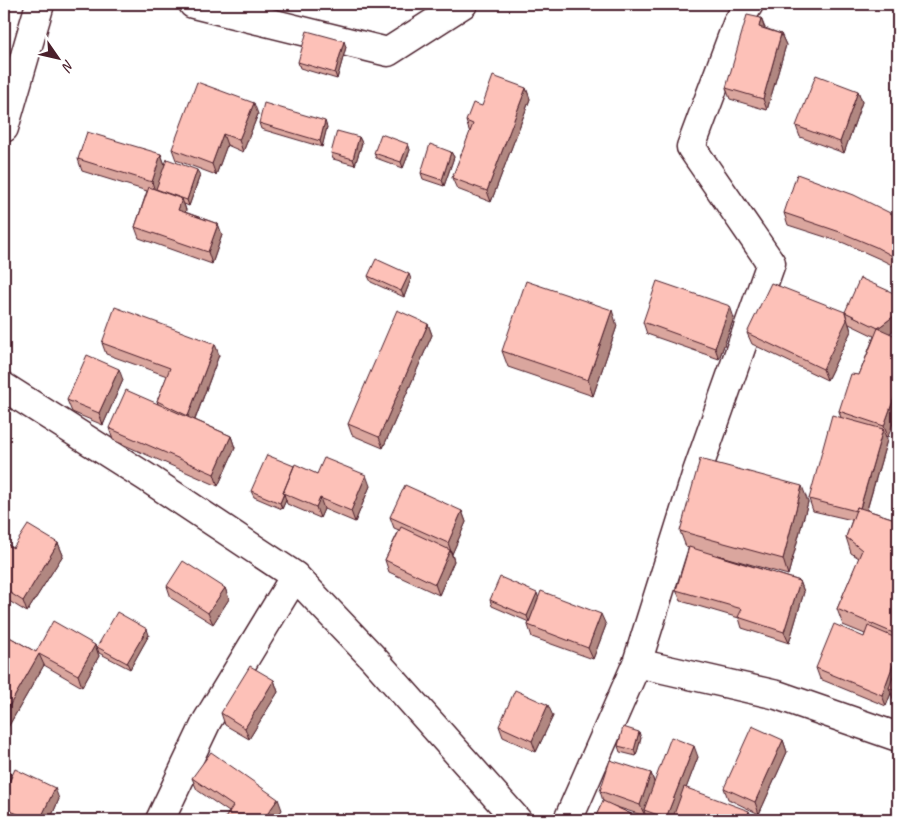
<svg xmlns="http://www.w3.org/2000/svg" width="902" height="824" font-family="Caveat,sans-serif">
  <rect width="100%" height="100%" fill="#fff"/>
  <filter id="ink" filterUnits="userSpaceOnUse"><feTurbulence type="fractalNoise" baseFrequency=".02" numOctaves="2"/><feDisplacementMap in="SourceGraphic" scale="10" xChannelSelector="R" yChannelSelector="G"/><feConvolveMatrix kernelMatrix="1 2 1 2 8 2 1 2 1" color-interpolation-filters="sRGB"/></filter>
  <g filter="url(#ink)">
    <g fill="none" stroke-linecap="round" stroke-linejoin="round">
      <defs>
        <path id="street" d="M193 4 388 52 463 4
          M4 128 40 4
          M4 387 146 477 295 576 373 658 517 820
          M637 663 777 695 898 737
          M160 820 207 721 295 576
          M568 820 637 663 697 472 771 263 691 147 737 24 749 4"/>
      </defs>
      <use href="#street" stroke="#4a1f2b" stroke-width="31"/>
      <use href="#street" stroke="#fff" stroke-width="28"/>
    </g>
    <path fill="#daa69e" stroke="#4a1f2b" d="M761 18 765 28 781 34 786 45 767 110 730 99 726 88Z
      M346 47 337 79 300 68 298 62Z
      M526 88 530 99 491 202 457 189 452 178 470 133 466 121Z
      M858 91 862 102 844 153 800 137 796 126Z
      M258 114 243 152 227 145 216 175 176 160 172 149Z
      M259 123 327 127 322 147 261 129Z
      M359 137 362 143 355 165 333 159 331 153Z
      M408 144 410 150 403 168 376 158 374 153Z
      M451 152 454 157 444 186 423 179 421 173Z
      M161 154 165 165 200 175 189 206 184 204 186 210 185 212 218 224 222 235 212 264 139 238 135 227 147 191 82 171 78 159Z
      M784 213 898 217V268L880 259 844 243 788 225Z
      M368 276 411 279 404 297 371 282Z
      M845 312 890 333 888 437 885 436 887 440 867 510 898 520V705L895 704 891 693 886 706 820 679 816 668 864 637 865 634 843 625 837 609 859 558 851 553 846 537 852 520 813 511 809 499 841 418 839 411 859 375 874 336 849 324 851 331 827 380 752 344 747 333Z
      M734 318 719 359 647 334 643 322Z
      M428 324 432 335 383 448 352 435 348 424Z
      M617 326 593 396 508 367 502 351Z
      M102 343 219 355 195 420 231 436 235 448 218 486 113 440 109 428 158 404 157 401 167 376 106 354Z
      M123 380 103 425 72 412 67 400Z
      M294 466 317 474 370 486 355 522 324 509 320 518 287 504 286 500 282 509 254 497 251 491Z
      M808 502 788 575 717 555 800 581 804 592 789 643 742 628 739 618 681 601 676 590 689 548 686 547 680 531Z
      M462 511 466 522 452 554 454 561 439 595 389 572 385 560 399 530 394 528 390 517Z
      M4 542 13 548 58 543 63 555 27 612 4 598Z
      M167 586 225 588 229 599 213 624 171 598Z
      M539 597 606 625 593 659 532 637 528 625 529 622 492 606 490 600Z
      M4 634 36 652 95 645 99 656 82 687 44 665 4 734Z
      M149 635 130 669 99 653 97 647Z
      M274 680 278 692 249 739 225 725 221 713Z
      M553 716 536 752 503 737 499 726Z
      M641 738 636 756 620 752 618 746Z
      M783 740 787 752 759 814 728 799 724 788Z
      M698 757 686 788 753 820H647L645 814V816L613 806 631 814 633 820H594L603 801 600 791 651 773 654 782Z
      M4 768 9 770 11 776 9 783 59 799 50 820H10L4 818Z
      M192 778 282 810 274 820H224L229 812 197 790Z"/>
    <path fill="#b18781" stroke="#4a1f2b" d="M761 18 765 30 759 27Z
      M781 34 786 45 767 110 763 99Z
      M344 41 346 47 337 79 335 73Z
      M526 88 530 99 491 202 487 191Z
      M858 91 862 102 844 153 840 142Z
      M254 103 258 114 243 152 239 140Z
      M325 121 327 127 322 147 320 141Z
      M223 134 227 145 216 175 212 164Z
      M359 137 362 143 355 165 353 159Z
      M408 144 410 150 403 168 401 162Z
      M451 152 454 157 444 186 442 180Z
      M161 154 165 165 156 194 152 182Z
      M197 170 200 175 189 206 187 200Z
      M182 199 186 210 182 221 178 210Z
      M218 224 222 235 212 264 208 252Z
      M409 274 411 279 404 297 401 291Z
      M730 306 734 318 719 359 715 348Z
      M612 310 617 326 593 396 588 380Z
      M845 312 851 331 827 380 823 369Z
      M898 313V327L882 339 878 328Z
      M428 324 432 335 383 448 379 437Z
      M215 344 219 355 192 427 188 416Z
      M119 369 123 380 103 425 99 413Z
      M898 387V409L888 437 884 426Z
      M883 429 887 440 863 523 859 512Z
      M231 436 235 448 218 486 214 474Z
      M366 475 370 486 355 522 351 511Z
      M802 486 808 502 788 575 783 559Z
      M284 494 286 500 282 509 280 503Z
      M320 498 324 509 320 518 316 507Z
      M462 511 466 522 452 554 448 543Z
      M58 543 63 555 27 612 23 601Z
      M450 550 454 561 439 595 435 584Z
      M800 581 804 592 789 643 784 632Z
      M225 588 229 599 213 624 208 613Z
      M537 593 539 599 529 622 527 616Z
      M601 614 606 625 593 659 588 648Z
      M147 629 149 635 130 669 127 663Z
      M95 645 99 656 82 687 78 675Z
      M898 651V673L889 688 891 693 886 706 882 695Z
      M39 654 44 665 4 734V715Z
      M274 680 278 692 249 739 245 728Z
      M548 705 553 716 536 752 532 741Z
      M639 732 641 738 636 756 634 750Z
      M783 740 787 752 759 814 755 802Z
      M694 746 698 757 674 820H667L666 818Z
      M9 770 11 776 4 795V784Z
      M651 773 655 785 644 810 645 814V816L640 805Z
      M55 788 59 799 50 820H40Z
      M278 799 282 810 274 820H263Z
      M749 811 753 820H746Z
      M631 814 633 820H628Z"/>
    <path fill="#fdc1b8" stroke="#4a1f2b" d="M747 15 761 18 759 27 781 34 763 99 726 88Z
      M307 31 344 41 335 73 298 62Z
      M816 75 858 91 840 142 796 126Z
      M493 76 526 88 487 191 452 178 473 124 466 121 473 103 482 106Z
      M197 82 254 103 239 140 223 134 212 164 172 149Z
      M264 103 325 121 320 141 259 123Z
      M337 131 359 137 353 159 331 153Z
      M87 132 161 154 152 182 78 159Z
      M381 134 408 144 401 162 374 153Z
      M430 144 451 152 442 180 421 173Z
      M167 159 197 170 187 200 156 189Z
      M797 174 854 195 898 217V259L876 247 840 232 784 213Z
      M149 187 182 199 178 210 218 224 208 252 135 227Z
      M376 259 409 274 401 291 368 276Z
      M860 278 898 295V313L878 328 845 312 847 320 823 369 747 333 771 283 845 312Z
      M526 281 612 310 588 380 502 351Z
      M657 281 730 306 715 348 643 322Z
      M115 307 215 344 188 416 157 401 170 368 102 343Z
      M397 310 428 324 379 437 348 424Z
      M878 328 898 337V387L884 426 839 411 851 374 859 375Z
      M87 355 119 369 99 413 67 400Z
      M126 390 231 436 214 474 109 428Z
      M832 415 883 429 860 508 857 507 856 511 809 499Z
      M267 455 294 466 283 493H284L280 503 251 491Z
      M324 458 366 475 351 511 320 498 316 507 283 493 295 464 317 474Z
      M700 459 802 486 783 559 680 531Z
      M405 485 462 511 448 543 390 517Z
      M857 507 898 520V635L837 609 862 550 846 537Z
      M28 525 58 543 23 601 4 589V569L6 565 4 563V542L13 548Z
      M401 527 450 550 435 584 385 560Z
      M689 547 800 581 784 632 738 617 742 609 676 590Z
      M183 561 225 588 208 613 167 586Z
      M500 577 537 593 527 616 490 600Z
      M541 591 601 614 588 648 528 625Z
      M117 612 147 629 127 663 97 647Z
      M53 621 95 645 78 675 39 654 4 715V634L36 652Z
      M834 624 864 637 868 626 898 639V651L882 695 816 668Z
      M898 663V692L889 688Z
      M250 666 274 680 245 728 221 713Z
      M515 690 548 705 532 741 499 726Z
      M752 726 783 740 755 802 724 788Z
      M623 727 639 732 634 750 618 746Z
      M671 737 694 746 666 818 644 810Z
      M211 752 278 799 263 820H224L233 806 192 778Z
      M610 760 651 773 640 805 600 791Z
      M4 768 9 770 4 784Z
      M15 769 55 788 40 820H31L4 808V794Z
      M684 787 749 811 746 820H672Z
      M603 801 631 814 628 820H594Z
      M65 818 70 820H63Z"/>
  </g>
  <rect width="902" height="824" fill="none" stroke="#fff" stroke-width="20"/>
  <rect x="10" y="10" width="882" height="804" fill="none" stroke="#4a1f2b" stroke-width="2" filter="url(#ink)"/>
  <g transform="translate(58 58) rotate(124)" stroke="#ffffff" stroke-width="4" paint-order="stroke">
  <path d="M0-4L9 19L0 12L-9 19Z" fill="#4a1f2b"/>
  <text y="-8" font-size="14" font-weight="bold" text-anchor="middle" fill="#4a1f2b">N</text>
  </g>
</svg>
